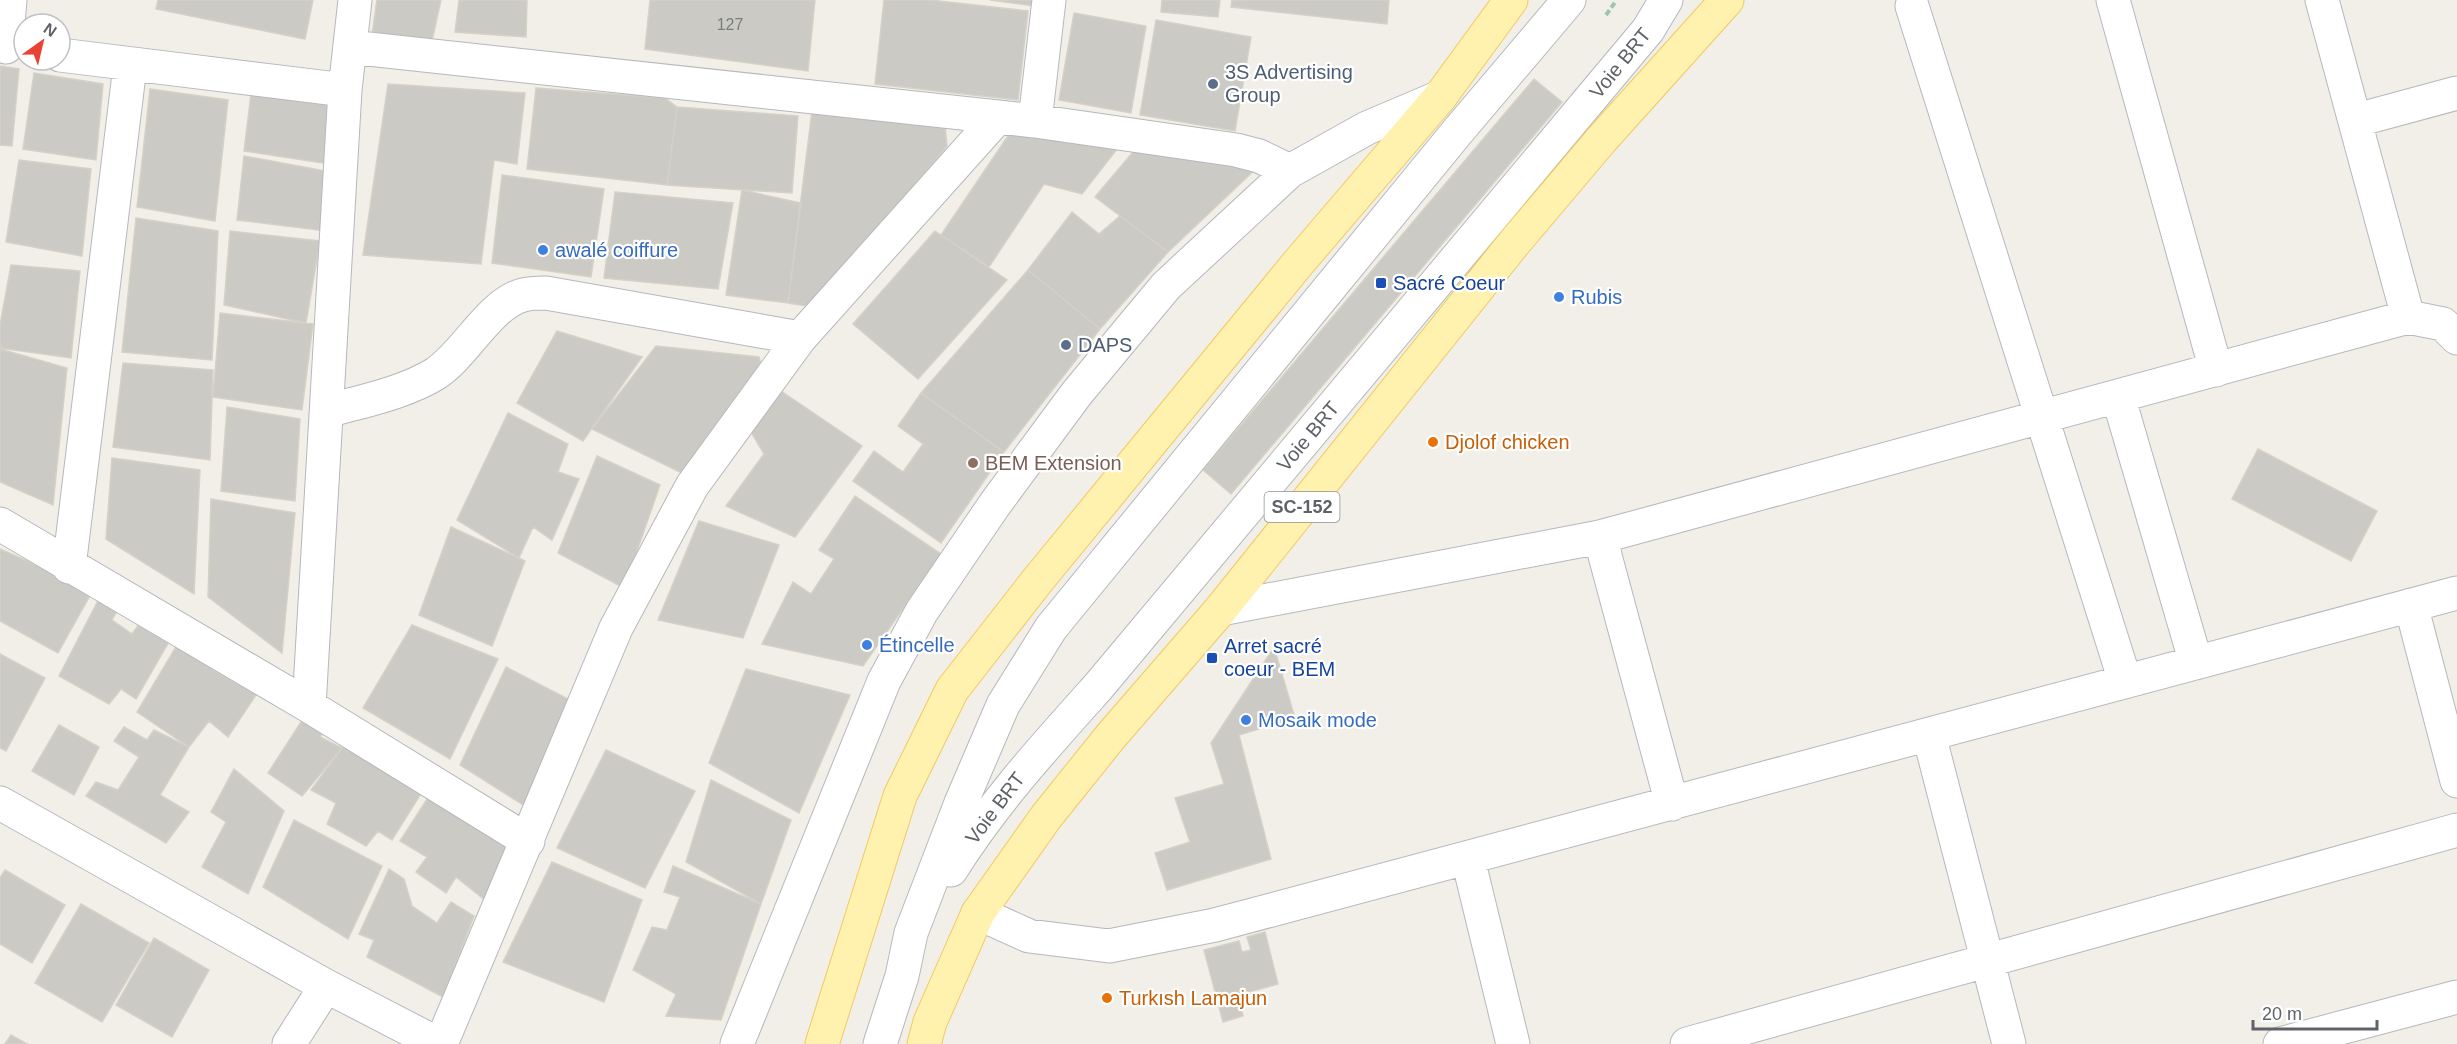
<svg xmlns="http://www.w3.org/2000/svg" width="2457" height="1044" font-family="Arial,sans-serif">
  <rect width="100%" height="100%" fill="#f1efe8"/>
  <path fill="#cccac5" stroke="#d6d1c6" stroke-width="1.5" d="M158 0H313L305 39 156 9Z
    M377 0H441L432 41 372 35Z
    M459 0H527L526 37 455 32Z
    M650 0H815L808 71 645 49Z
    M884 0H930L1028 11 1018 100 875 84Z
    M990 0H1035L1034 6Z
    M1162 0H1220L1218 17 1161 12Z
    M1232 0H1389L1387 24 1231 7Z
    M1074 13 1146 26 1131 113 1059 100Z
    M1156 20 1251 37 1235 131 1140 115Z
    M0 66 19 69 12 146 0 145Z
    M34 73 103 84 96 160 23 149Z
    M1534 79 1562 102 1231 494 1203 470Z
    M388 84 525 93 517 164 494 160 481 264 363 255Z
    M536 88 665 98 677 107 667 185 527 169Z
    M150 89 228 100 215 221 137 207Z
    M251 94 331 104 329 164 244 151Z
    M677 107 798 116 792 193 667 185Z
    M812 111 944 115 947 146 813 307 788 303Z
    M1016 124 1128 135 1082 194 1044 184 989 267 941 235Z
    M1144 139 1261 164 1168 252 1095 197Z
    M244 156 331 172 326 231 237 220Z
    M19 160 91 169 82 256 6 242Z
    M502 175 604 189 591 277 492 263Z
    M742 190 801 203 788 303 726 295Z
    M615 192 733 203 718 289 604 278Z
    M1072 212 1099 234 1120 216 1168 252 1100 329 1028 270Z
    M136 218 218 231 212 360 122 352Z
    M230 231 320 241 306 323 224 305Z
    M935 231 1007 280 918 379 853 324Z
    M11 265 80 271 71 358 0 348V325Z
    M1028 270 1100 329 1004 452 921 393Z
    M220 313 313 324 302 410 213 397Z
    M557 331 642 357 583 441 517 403Z
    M656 346 759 357 765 381 688 476 592 429Z
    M0 349 67 368 53 505 0 482Z
    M123 363 213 370 210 460 113 447Z
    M781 391 862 446 795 537 726 506 764 454 750 430Z
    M921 393 1004 452 941 543 853 481 874 451 903 472 923 444 898 426Z
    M227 407 300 419 295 501 221 491Z
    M508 413 568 444 558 472 579 479 552 540 533 527 519 558 457 520Z
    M2258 449 2377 511 2351 561 2232 499Z
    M597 456 660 485 624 588 558 553Z
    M112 458 200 470 194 594 106 539Z
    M855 496 941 554 863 666 762 644 793 582 811 594 834 559 819 550Z
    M211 499 295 513 282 653 208 597Z
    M699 521 779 545 743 638 658 620Z
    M451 527 525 561 492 646 419 615Z
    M0 549 93 590 58 653 0 621Z
    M103 591 121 604 112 620 132 634 140 623 170 640 136 699 121 689 109 704 59 676Z
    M412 625 498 659 450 759 363 708Z
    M180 640 217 664 213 670 240 685 243 681 258 692 228 737 209 721 189 747 137 712Z
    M1274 647 1295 718 1239 735 1271 859 1167 890 1155 853 1190 842 1175 798 1224 784 1211 743Z
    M0 654 45 678 6 751 0 748Z
    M506 667 574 702 528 808 460 765Z
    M746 669 850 695 799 813 709 763Z
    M303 719 324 732 320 737 342 748 302 796 268 773Z
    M59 725 99 747 74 795 32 771Z
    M124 727 147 740 154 730 189 747 160 795 189 812 166 843 86 796 96 782 118 790 139 757 114 741Z
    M345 744 422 792 392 840 378 831 366 846 327 824 336 803 311 790Z
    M606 750 695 791 645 888 557 848Z
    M234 769 284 811 248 894 202 867 226 822 211 812Z
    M711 780 791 820 761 904 686 862Z
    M429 796 515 849 490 904 456 877 446 893 416 872 427 857 400 841Z
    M294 820 382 866 348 939 263 887Z
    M552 862 642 900 604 1002 503 962Z
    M673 866 761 904 721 1020 666 1016 676 994 633 970 652 927 667 930 680 897 664 892Z
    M389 869 404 879 412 906 437 923 451 902 474 916 443 997 367 957 374 940 359 934Z
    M5 870 65 905 32 963 0 944V878Z
    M81 904 149 943 102 1022 35 983Z
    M1265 932 1278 984 1238 995 1243 1016 1223 1022 1204 950 1239 941 1242 952 1251 950 1247 937Z
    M154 938 209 970 172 1037 116 1005Z
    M11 1035 27 1044H5Z"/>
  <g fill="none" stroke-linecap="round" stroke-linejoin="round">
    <defs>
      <path id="minor" d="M2113 0 2216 370
        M2322 0 2408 317
        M1912 6 2125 681
        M6 47 10 0
        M350 47 1035 121 1236 150 1259 156 1290 171
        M60 55 345 90
        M2357 120 2457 93
        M1035 121 1049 0
        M2118 396 2196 663
        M327 411C362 401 404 393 435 374 466 354 489 304 523 295 530 293 539 293 546 293L800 338
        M0 524 309 706 528 841
        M1600 537 1672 804
        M69 567 130 66
        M2411 605 2457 781
        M1221 609 1600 537 2408 317 2443 324 2457 338
        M309 706 345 90 355 0
        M1929 735 2009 1044
        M0 803 326 986 438 1044
        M1468 859 1513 1044
        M951 870C993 803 1045 746 1098 687L1648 30 1666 0
        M978 913 1029 936 1109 946 1215 925 2457 593
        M289 1044 326 986
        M441 1044 616 628 692 486 800 338 997 118
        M737 1044 884 681 922 611 995 504 1077 393 1166 286 1290 171 1367 128 1440 97
        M880 1044 902 976 911 933 961 803 1003 705 1051 628 1458 131 1569 0
        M1687 1044 2457 830
        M2280 1044 2457 997"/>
      <path id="major" d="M822 1044 900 796 952 690 1037 581 1299 262 1440 97 1511 0
        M924 1044 930 1022 978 913 1046 817 1111 736 1221 609 1514 243 1602 139 1727 0"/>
    </defs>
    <use href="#minor" stroke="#b5b8bc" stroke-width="35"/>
    <use href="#major" stroke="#f2c960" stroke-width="35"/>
    <path stroke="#9cc7a9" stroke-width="4" stroke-dasharray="6 3" stroke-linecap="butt" d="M1606 15 1616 1"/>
    <use href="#minor" stroke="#fff" stroke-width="33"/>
    <use href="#major" stroke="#fff2af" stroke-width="33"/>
  </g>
  <g fill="#5c6f8a" stroke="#fff" stroke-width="2">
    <circle cx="1213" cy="84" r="6"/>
    <circle cx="1066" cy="345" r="6"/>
  </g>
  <g fill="#3f7fe0" stroke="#fff" stroke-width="2">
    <circle cx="543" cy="250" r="6"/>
    <circle cx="1559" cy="297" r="6"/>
    <circle cx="867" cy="645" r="6"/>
    <circle cx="1246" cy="720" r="6"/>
  </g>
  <g fill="#1a4fb4" stroke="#fff" stroke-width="2">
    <rect x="1375" y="277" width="12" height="12" rx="3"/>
    <rect x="1206" y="652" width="12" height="12" rx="3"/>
  </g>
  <g fill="#e8710a" stroke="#fff" stroke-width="2">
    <circle cx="1433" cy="442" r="6"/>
    <circle cx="1107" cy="998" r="6"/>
  </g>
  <circle fill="#8d6e63" stroke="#fff" stroke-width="2" cx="973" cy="463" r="6"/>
  <g text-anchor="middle" stroke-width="4.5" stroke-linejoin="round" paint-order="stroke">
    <g font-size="16" fill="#7a7d7f">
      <text x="730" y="30">127</text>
    </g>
    <rect fill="#fff" stroke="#8f9295" stroke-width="1.5" x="1264.5" y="492" width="75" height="30" rx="4.5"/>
    <g font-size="18" font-weight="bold" fill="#5f6368">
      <text x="1302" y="513">SC-152</text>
    </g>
    <g font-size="20" fill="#5f6368" stroke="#fff">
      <text transform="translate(1620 63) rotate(-51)" y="7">Voie BRT</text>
      <text transform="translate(1308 436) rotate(-50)" y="7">Voie BRT</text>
      <text transform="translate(995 808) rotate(-53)" y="7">Voie BRT</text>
    </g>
    <g font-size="20" fill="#4e5e75" stroke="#fff" text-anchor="start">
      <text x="1225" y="79">3S Advertising<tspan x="1225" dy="23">Group</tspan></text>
      <text x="1078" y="352">DAPS</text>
    </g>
    <g font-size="20" fill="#366cbe" stroke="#fff" text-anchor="start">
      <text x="555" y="257">awalé coiffure</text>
      <text x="1571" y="304">Rubis</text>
      <text x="879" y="652">Étincelle</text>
      <text x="1258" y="727">Mosaik mode</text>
    </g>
    <g font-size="20" fill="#164399" stroke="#fff" text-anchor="start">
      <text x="1393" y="290">Sacré Coeur</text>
      <text x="1224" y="653">Arret sacré<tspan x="1224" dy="23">coeur - BEM</tspan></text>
    </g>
    <g font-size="20" fill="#c56008" stroke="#fff" text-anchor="start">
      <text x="1445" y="449">Djolof chicken</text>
      <text x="1119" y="1005">Turkısh Lamajun</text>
    </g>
    <g font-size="20" fill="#785e54" stroke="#fff" text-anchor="start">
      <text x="985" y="470">BEM Extension</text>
    </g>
  </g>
  <g transform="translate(42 42) rotate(34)"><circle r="28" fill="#ffffff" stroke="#bfc1c3" stroke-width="1.5"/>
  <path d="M0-4.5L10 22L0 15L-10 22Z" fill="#ea4335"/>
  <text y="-9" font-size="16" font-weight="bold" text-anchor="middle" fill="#5f6368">N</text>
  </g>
  <path d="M2253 1020v9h124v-9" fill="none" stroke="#5f6368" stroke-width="3"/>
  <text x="2262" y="1020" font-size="18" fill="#5f6368" stroke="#ffffff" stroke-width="4.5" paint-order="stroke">20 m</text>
</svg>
